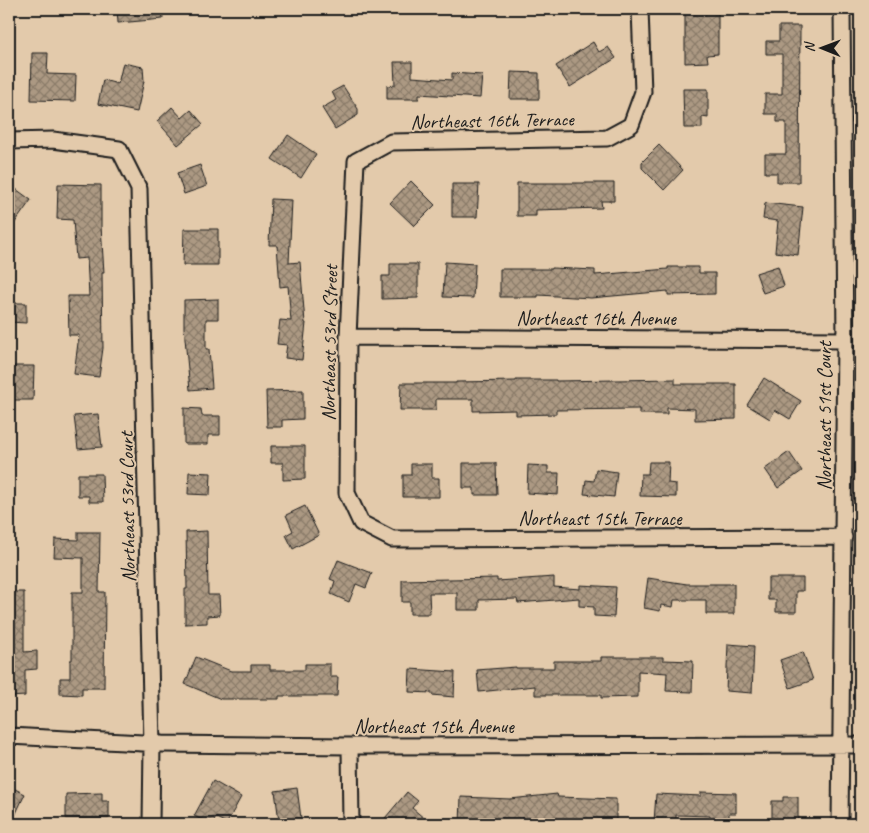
<svg xmlns="http://www.w3.org/2000/svg" width="869" height="833" font-family="Caveat,sans-serif">
  <defs>
    <pattern id="building-cross-hatch" width="8" height="8" patternUnits="userSpaceOnUse" patternTransform="scale(1.25)"><rect width="8" height="8" fill="#ac9983"/><path d="M0 0l8 8M0 8l8-8" fill="none" stroke="#8b7c6a"/></pattern>
  </defs>
  <rect width="100%" height="100%" fill="#e3caab"/>
  <filter id="ink" filterUnits="userSpaceOnUse"><feTurbulence type="fractalNoise" baseFrequency=".02" numOctaves="2"/><feDisplacementMap in="SourceGraphic" scale="10" xChannelSelector="R" yChannelSelector="G"/><feConvolveMatrix kernelMatrix="1 2 1 2 8 2 1 2 1" color-interpolation-filters="sRGB"/></filter>
  <g filter="url(#ink)">
    <path fill="url(#building-cross-hatch)" stroke="#1c1c1c" d="M117 9H162L163 19 118 23Z
      M685 9H718V54L707 55 708 62 685 63Z
      M779 26H800L799 182H777V173H765V154H786V122H777V114H765V94H782V54H766V41H779Z
      M593 42 599 52 608 47 616 58 570 87 556 66Z
      M32 53H48L47 74 76 75 75 101 31 100Z
      M394 62H412V77L452 80V73L482 75 480 98 419 94V99H387V86L395 85Z
      M123 63 143 67 144 81 137 112 98 104 103 80 118 84Z
      M511 72 539 73V99H510Z
      M343 86 358 109V115L335 129 322 108 336 100 332 92Z
      M683 89H708V118L702 117V128H684Z
      M172 107 182 118 191 110 203 124 178 145 157 121Z
      M288 135 316 154 301 178 272 159Z
      M659 145 683 170 664 190 642 168V162Z
      M200 165 207 186 184 194 177 173Z
      M411 181 435 205 414 226 390 203Z
      M517 183H614V201H601L602 208 536 210V216H517Z
      M9 184 31 200 9 231Z
      M58 184 101 185V226L104 273H102L103 348 99 377 74 374 79 335H69L68 296H89L87 258 76 259 73 220 57 219Z
      M452 184H479L477 217H452Z
      M271 199 292 200 289 263 300 262 305 323H306L302 360 285 358 287 345 277 344 280 320 291 321 288 286 280 287 277 245H269Z
      M765 203 803 207 798 255 775 252 778 221 763 219Z
      M184 229H218V265H183Z
      M445 262 475 264 473 298 443 297Z
      M390 264H418V298L382 299V276H390Z
      M778 266 784 286 763 293 756 273Z
      M668 267H699V273H715V294L668 295V291L591 298 538 295V297H500V269H552V268L595 270V275L668 269Z
      M218 299V319H206V349H209L212 388 190 390 184 328V300Z
      M9 303H26V323L9 322Z
      M9 366H34L33 400H9Z
      M764 378 801 401 790 419 775 410 770 419 747 405Z
      M675 379V384H736V419L695 420V409L667 408V414H639V409L556 410V414L516 415V410L473 411V399H436V410H400L401 383H456V382L516 381V380H556V381Z
      M303 390V419L282 420V427H267L266 391Z
      M184 408 201 409 202 416H220V435H208V444H184Z
      M98 414 102 447 78 449 74 416Z
      M271 446H305V479L283 480V463H271Z
      M789 452 802 471 778 488 765 469Z
      M649 462H669L668 483 676 484V497L640 496 641 474H648Z
      M463 463H496L497 495H474V488H463Z
      M411 464H432V478H439V497H403V475H411Z
      M528 465 548 466V473H559L558 495 527 493Z
      M596 469 617 472 614 497 584 494 586 480 594 481Z
      M189 472 211 473 210 495 188 494Z
      M78 474H102L103 502H89V496H78Z
      M305 506 319 535 293 549 286 535 293 531 286 515Z
      M207 531 208 595H219L220 615 207 616V623L185 624V589H187L186 532Z
      M78 532H100L99 592H105L104 688H82V695L60 694V678H70V660H72V592H83V558L54 557 55 539 78 540Z
      M338 560 372 573 366 588 356 584 349 602 331 594 335 581 330 579Z
      M554 577V587L580 589V585L616 587 614 617 594 616V607L579 606V598L518 603 517 599 479 600V610H457V593H429L430 614H410V602H402V580L497 578V581Z
      M648 578 687 584H734V614H706V600H674L673 607 661 605 660 611 644 608Z
      M768 578H803V591H796V612H776V600H768Z
      M9 592H24V652L37 651V669L25 670V696L9 697Z
      M728 644 754 646 752 693 726 691Z
      M803 652 813 680 790 688 780 660Z
      M196 657 231 671H251V665H270V670H305V664H330V677H338L337 696H279V699H221L185 684Z
      M601 657H663V660L693 661 692 692 666 691 667 673 638 671V697L601 698V695H535V686L479 692 477 670 516 667V668H554V661H601Z
      M410 669 455 672 454 697 432 695V693L409 692Z
      M213 781 241 797 227 823 216 818 212 824H210L194 816Z
      M9 786 25 794 11 824H9Z
      M297 788 301 818 279 821 275 791Z
      M407 792 418 801 412 808 431 824H380Z
      M701 792 736 793V813H729V824H709L710 816 676 815V822H654L656 794 701 796Z
      M102 793V801H109V818H66V794Z
      M557 794 558 797 616 799V822L560 821V824H531V818L512 819 478 818V824H460L461 797 510 799Z
      M783 797H798V824H772V801H783Z"/>
    <g fill="none" stroke-linecap="round" stroke-linejoin="round">
      <defs>
        <path id="minor" d="M640 9 643 92 631 125 607 138 391 142 356 161 348 337 347 493 361 523 392 539 844 537
          M9 141 53 140 119 149 139 189 152 744 151 824
          M348 337 845 340
          M9 736 162 744 350 746 860 745
          M350 746 351 824
          M840 824 845 340 842 9"/>
      </defs>
      <use href="#minor" stroke="#1c1c1c" stroke-width="19"/>
      <use href="#minor" stroke="#e3caab" stroke-width="15"/>
    </g>
  </g>
  <g text-anchor="middle" stroke-width="4" stroke-linejoin="round" paint-order="stroke">
    <g font-size="20" fill="#1c1c1c" stroke="#e3caab">
      <text transform="translate(492 120) rotate(-1)" y="7">Northeast 16th Terrace</text>
      <text x="596" y="325">Northeast 16th Avenue</text>
      <text transform="translate(329 343) rotate(-89)" y="7">Northeast 53rd Street</text>
      <text transform="translate(824 416) rotate(-90)" y="7">Northeast 51st Court</text>
      <text transform="translate(127 507) rotate(-91)" y="7">Northeast 53rd Court</text>
      <text x="600" y="525">Northeast 15th Terrace</text>
      <text x="434" y="733">Northeast 15th Avenue</text>
    </g>
  </g>
  <rect width="869" height="833" fill="none" stroke="#e3caab" stroke-width="30"/>
  <rect x="15" y="15" width="839" height="803" fill="none" stroke="#1c1c1c" stroke-width="2" filter="url(#ink)"/>
  <g transform="translate(822 48) rotate(271)" stroke="#e3caab" stroke-width="4" paint-order="stroke">
  <path d="M0-4L9 19L0 12L-9 19Z" fill="#1c1c1c"/>
  <text y="-8" font-size="14" font-weight="bold" text-anchor="middle" fill="#1c1c1c">N</text>
  </g>
</svg>
